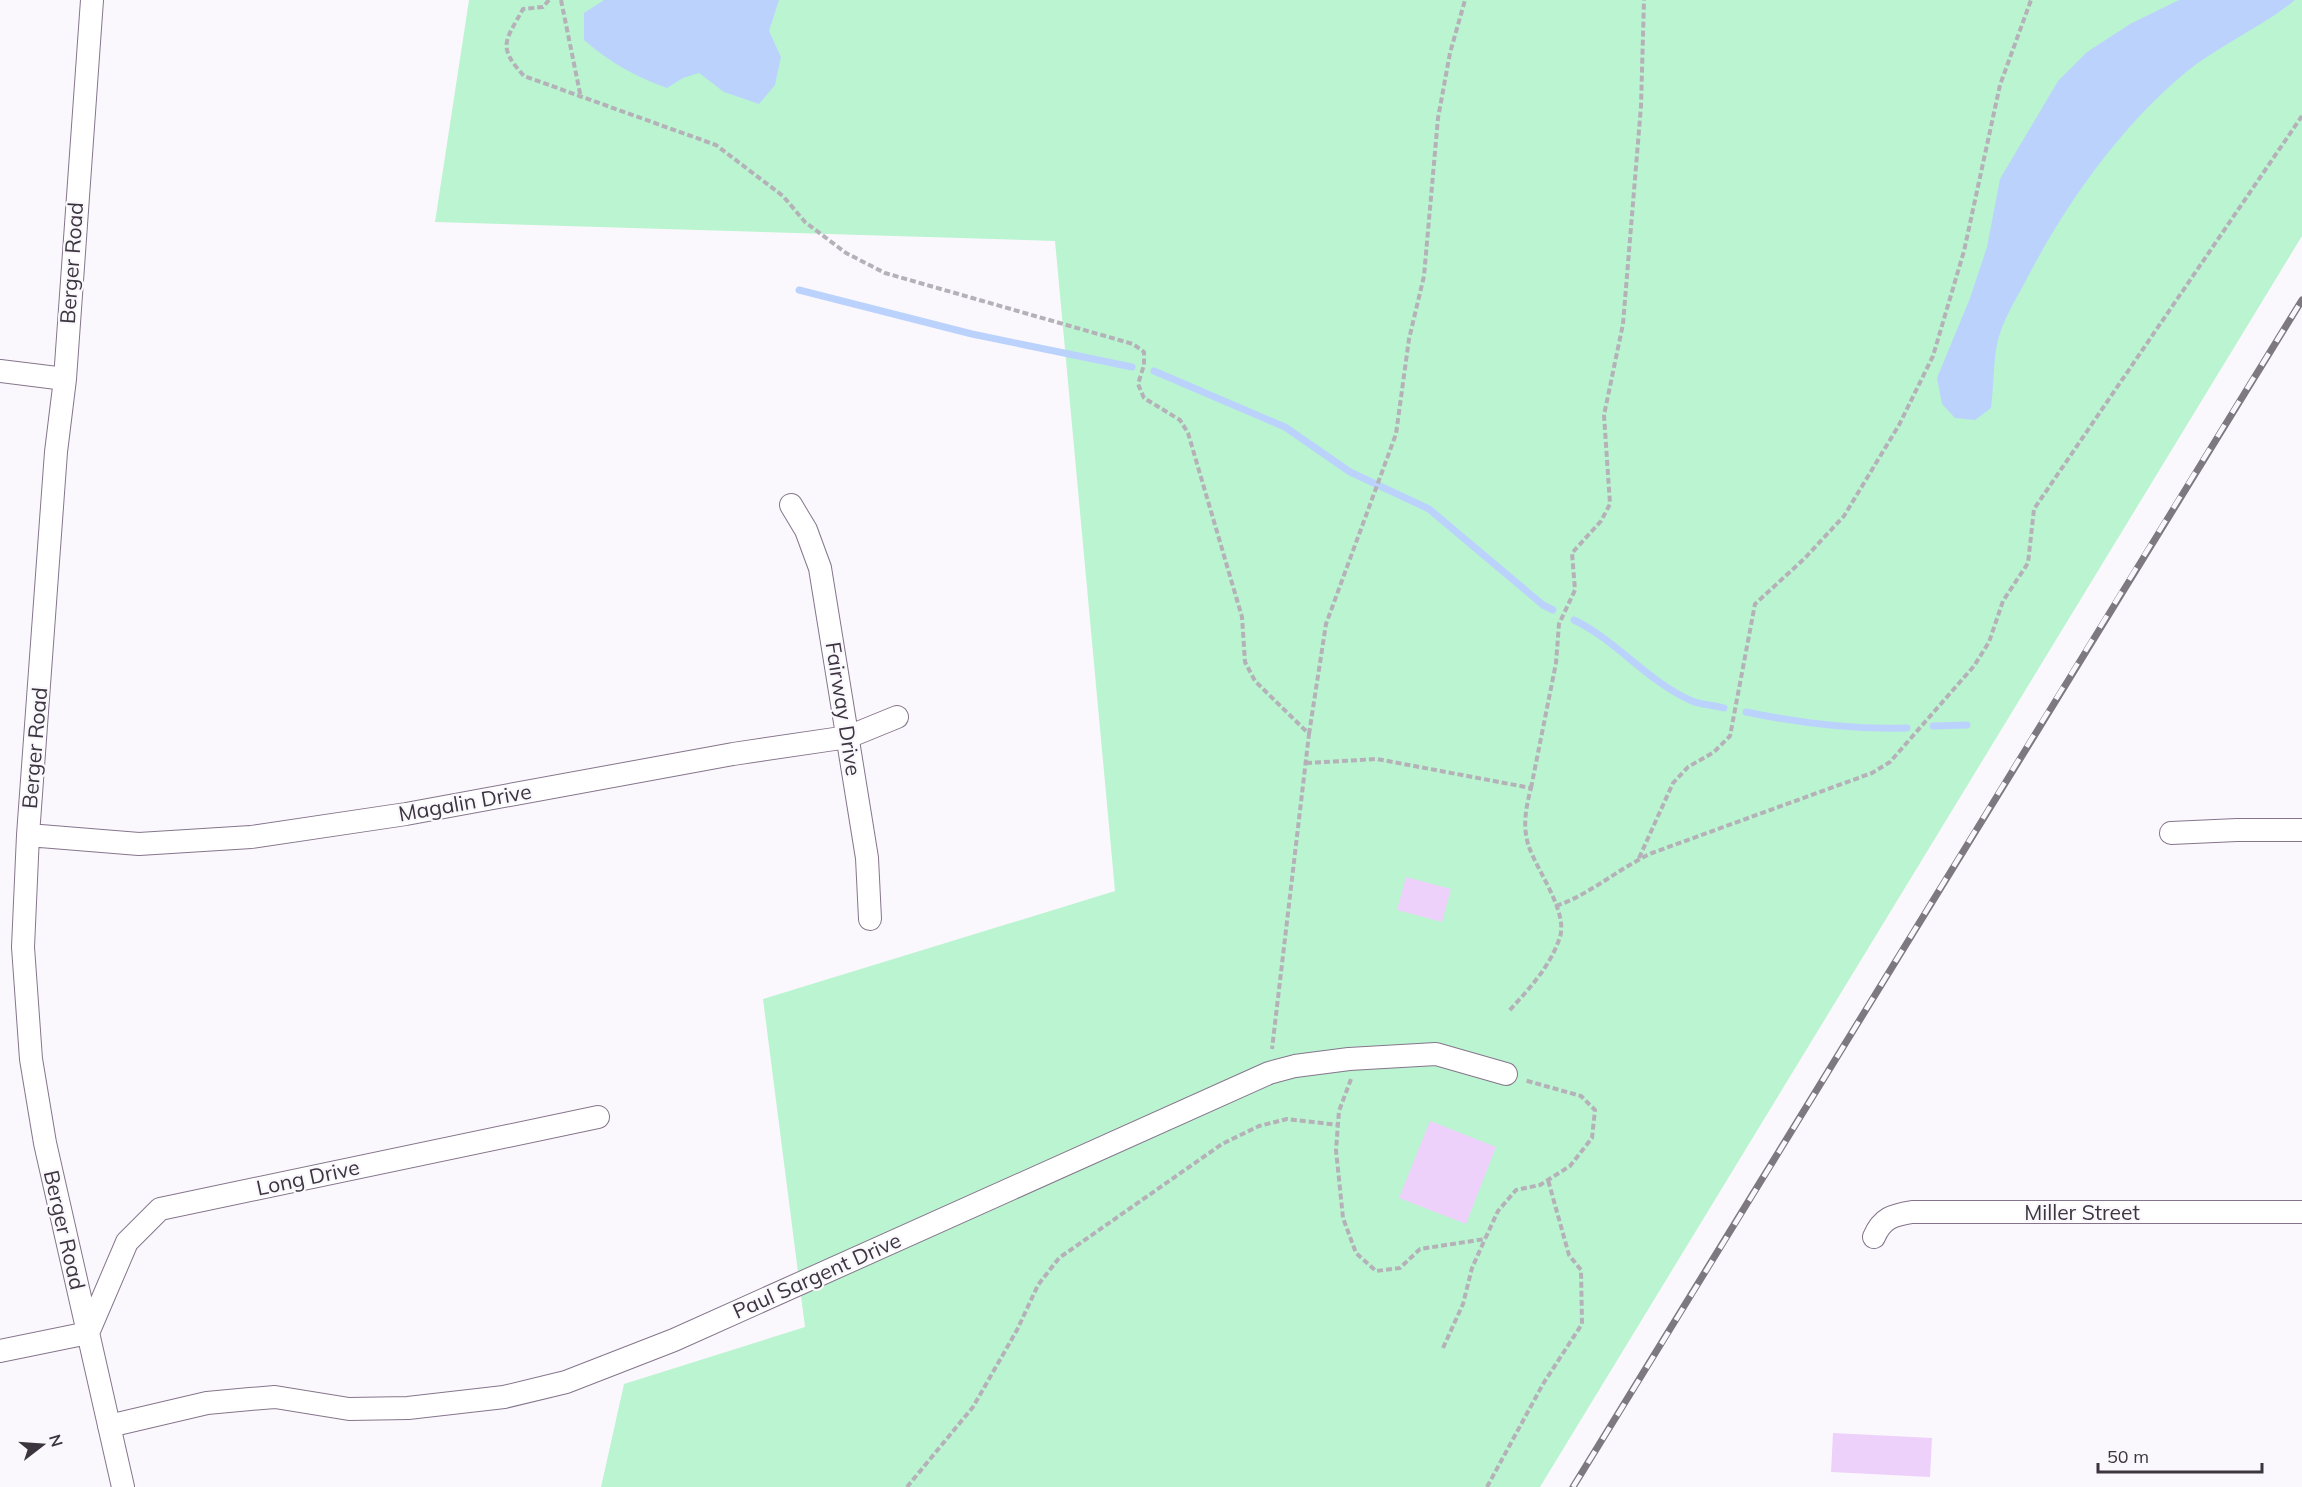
<svg xmlns="http://www.w3.org/2000/svg" width="2302" height="1487" font-family="Mulish,sans-serif">
  <rect width="100%" height="100%" fill="#fbf8fd"/>
  <path fill="#bbf4d1" d="M469 0H2302V236L1540 1487H601L624 1384 805 1327 763 999 1115 891 1055 241 435 222Z"/>
  <path fill="#bbd3fc" d="M604 0H779L769 31 781 57 775 85 759 104 724 92 699 73 683 78 667 88C636 77 609 62 584 40V13Z
    M2179 0H2295C2261 28 2219 45 2185 73 2117 130 2063 208 2023 286 2014 302 2003 321 1998 340 1993 361 1994 386 1991 408L1975 420 1955 418 1942 404 1937 378 1970 298 1987 247 2000 179 2058 81 2087 52 2130 24Z"/>
  <g fill="none" stroke-linecap="round" stroke-linejoin="round">
    <path stroke="#bbd3fc" stroke-width="7" d="M799 290 972 334 1132 367
      M1154 371 1285 427 1350 472 1429 509 1543 605 1553 610
      M1574 620C1616 640 1648 682 1692 701 1701 705 1714 705 1724 708
      M1746 712C1799 723 1853 730 1907 728
      M1933 726 1967 725"/>
  </g>
  <path fill="#edd1fa" d="M1406 877 1451 889 1442 922 1397 910Z
    M1430 1121 1496 1147 1466 1224 1399 1198Z
    M1833 1433 1932 1438 1930 1477 1831 1472Z"/>
  <g fill="none" stroke-linecap="round" stroke-linejoin="round">
    <defs>
      <path id="minor" d="M92 0 65 379 56 452 28 835 23 947 31 1059 45 1143 123 1487
        M0 371 65 379
        M791 505 806 530 820 568 867 858 870 919
        M2171 833 2237 830H2302
        M28 835 139 844 251 837 406 814 733 754 848 737 897 717
        M1874 1237C1882 1218 1893 1215 1912 1212H2302
        M0 1351 88 1333 127 1242 160 1209 598 1117
        M109 1426 207 1403 250 1399 275 1397 349 1409 408 1408 504 1397 566 1382 674 1340 1269 1073 1295 1066 1349 1059 1436 1054 1506 1074"/>
    </defs>
    <use href="#minor" stroke="#85758c" stroke-width="24"/>
    <path stroke="#b5b1b8" stroke-width="4" stroke-dasharray="6 3" stroke-linecap="butt" d="M549 0 543 7 523 9C505 42 497 46 524 76L716 145 783 196 805 222 846 253 885 273 1133 344 1144 352V365L1138 384 1144 398 1180 420 1188 433 1242 617 1245 662 1255 681 1309 734 1272 1049
      M561 0 581 98
      M1309 734 1326 624 1396 434 1409 339 1424 276 1438 118 1450 53 1465 0
      M1306 763 1377 759 1531 788C1526 807 1522 827 1529 847 1537 870 1568 912 1560 937 1550 967 1529 989 1508 1012
      M1531 788 1556 663 1559 624 1575 590 1572 553 1601 521 1610 504 1604 415 1623 324 1641 106 1644 0
      M1639 858 1673 783 1688 767 1714 752 1730 736 1755 604 1804 559 1844 516 1899 425 1933 356 1964 251 2000 85 2031 0
      M1556 906C1591 894 1619 868 1652 853L1872 773 1890 762 1974 666 1989 642 2003 601 2028 563 2034 509 2302 116
      M1351 1079 1339 1111 1336 1150 1343 1218 1356 1253 1376 1271 1400 1268 1420 1249 1485 1239 1498 1211 1516 1190 1540 1185 1570 1166 1592 1138 1595 1110 1581 1096 1524 1080
      M1443 1348 1463 1304 1472 1268 1485 1239
      M907 1487 973 1407 1017 1330 1038 1285 1059 1258 1222 1144 1259 1126 1287 1119 1338 1125
      M1487 1487 1543 1384 1582 1324 1581 1270 1569 1255 1548 1180"/>
    <use href="#minor" stroke="#fff" stroke-width="22"/>
    <defs>
      <path id="rail" d="M1573 1487C1817 1092 2057 694 2302 300"/>
    </defs>
    <use href="#rail" stroke="#7e7981" stroke-width="7"/>
    <use href="#rail" stroke="#fbf8fd" stroke-width="4.5" stroke-dasharray="14" stroke-linecap="butt"/>
  </g>
  <g text-anchor="middle" stroke-width="4.5" stroke-linejoin="round" paint-order="stroke">
    <g font-size="21" fill="#3c353f" stroke="#fbf8fd">
      <text transform="translate(72 263) rotate(-86)" y="7">Berger Road</text>
      <text transform="translate(843 709) rotate(81)" y="7">Fairway Drive</text>
      <text transform="translate(35 748) rotate(-85)" y="7">Berger Road</text>
      <text transform="translate(465 803) rotate(-10)" y="7">Magalin Drive</text>
      <text transform="translate(308 1178) rotate(-12)" y="7">Long Drive</text>
      <text x="2082" y="1220">Miller Street</text>
      <text transform="translate(64 1230) rotate(77)" y="7">Berger Road</text>
      <text transform="translate(817 1276) rotate(-24)" y="7">Paul Sargent Drive</text>
    </g>
  </g>
  <g transform="translate(42 1445) rotate(73)" stroke="#fbf8fd" stroke-width="4.5" paint-order="stroke">
  <path d="M0-4.5L10 22L0 15L-10 22Z" fill="#3c353f"/>
  <text y="-9" font-size="16" font-weight="bold" text-anchor="middle" fill="#3c353f">N</text>
  </g>
  <path d="M2098 1463v9h164v-9" fill="none" stroke="#3c353f" stroke-width="3"/>
  <text x="2107" y="1463" font-size="18" fill="#3c353f" stroke="#fbf8fd" stroke-width="4.5" paint-order="stroke">50 m</text>
</svg>
